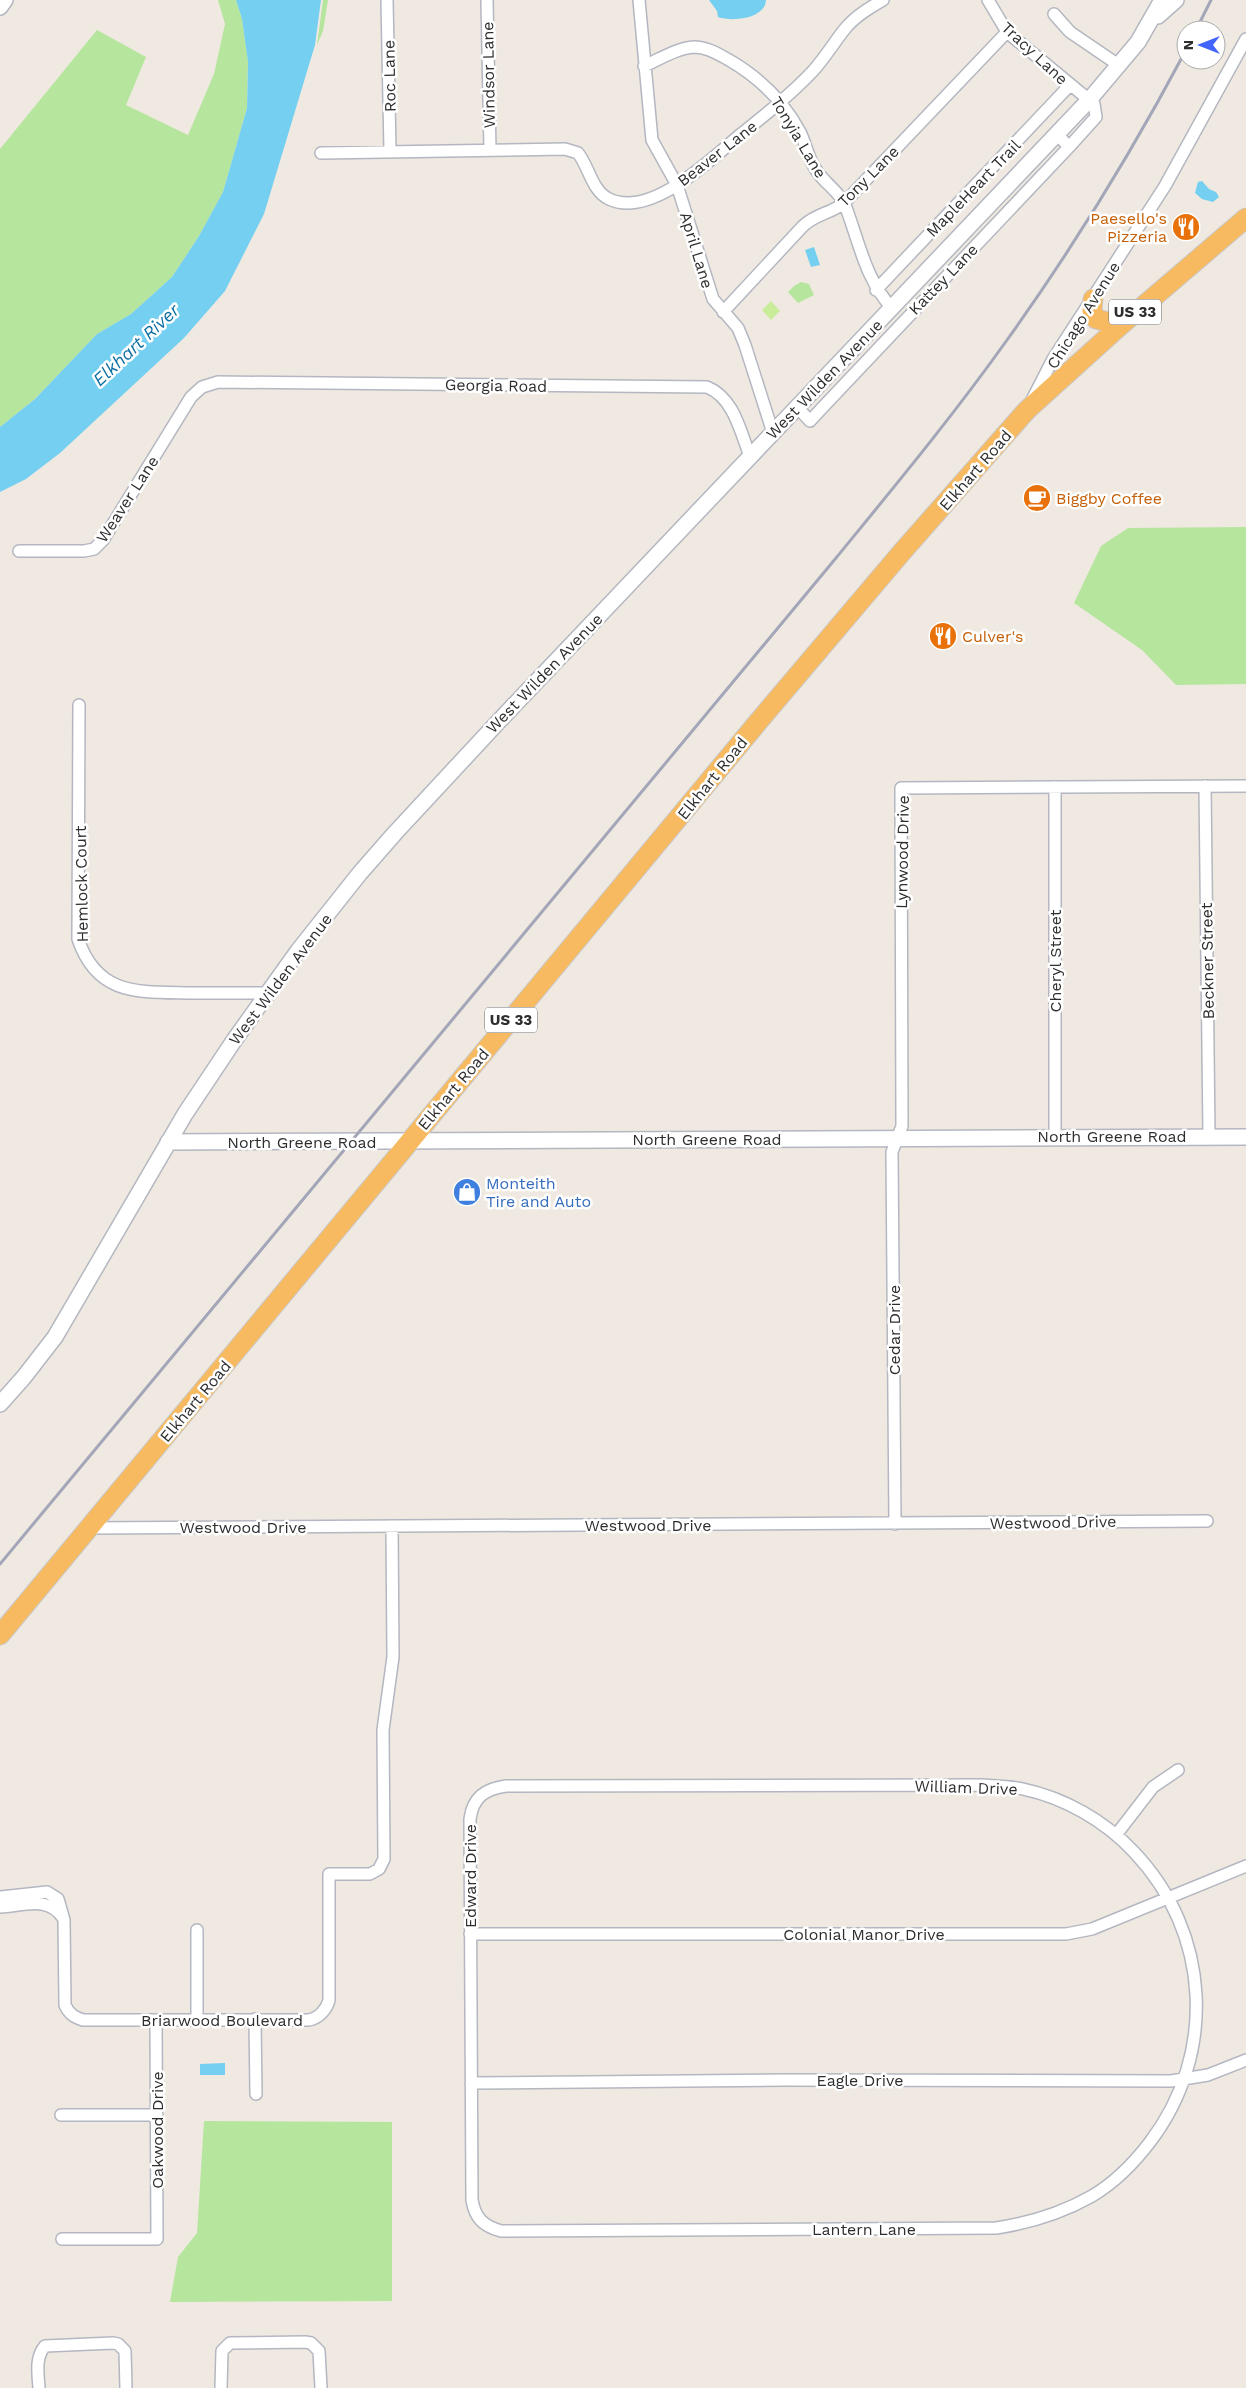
<svg xmlns="http://www.w3.org/2000/svg" width="1246" height="2388" font-family="'Work Sans',sans-serif">
  <rect width="100%" height="100%" fill="#efe9e1"/>
  <path fill="#b6e59e" d="M218 0H236L242 19 248 62 247 108 223 192 199 236 172 277 131 314 97 334 35 399 0 427V149L97 30 146 57 126 105 188 135 214 74 225 24Z
    M323 0H328L323 31 317 45Z
    M801 282 809 284 814 295 798 303 788 292 794 286Z
    M1246 527V684L1176 685 1142 650 1074 603 1101 546 1128 528Z
    M204 2121 392 2122V2301L170 2302 178 2257 197 2233Z"/>
  <path fill="#c9ec9a" d="M771 301 780 311 771 320 762 310Z"/>
  <path fill="#75cff0" d="M236 0H321L315 45 264 214 225 291 184 338 60 453 26 479 0 492V427L35 399 97 334 131 314 172 277 199 236 223 192 247 108 248 62 242 19Z
    M709 0H766C765 19 733 22 718 17L717 11Z
    M1202 181 1209 189 1216 192 1219 197 1213 202 1202 199 1195 193 1198 182Z
    M814 247 820 265 811 267 805 250Z
    M225 2063V2075H200V2064Z"/>
  <g fill="none" stroke-linecap="round" stroke-linejoin="round">
    <defs>
      <path id="minor" d="M387 0 390 151
        M487 0 490 150
        M639 0 652 140 677 185 713 299 738 328 745 345 773 433
        M988 0 1007 32 1094 104 1096 117 1069 147
        M1054 14 1070 32 1120 66
        M644 66C660 59 677 48 694 47 707 47 718 54 729 60 760 78 783 100 800 132 806 144 808 158 816 170 824 183 839 191 845 205 859 241 865 279 892 308
        M321 153 565 149 578 153C589 167 592 191 609 199 651 219 711 159 740 135 765 115 790 95 812 72 824 59 833 44 844 30 854 17 869 8 883 0
        M876 290 1070 85
        M723 312 803 226C817 213 830 214 844 203L1007 32
        M1032 400 1053 359 1165 186 1246 39
        M797 407 810 421 823 407 1069 147 1057 134
        M19 551H84L94 549 103 540 191 397 202 387 218 382 707 387C734 398 740 431 750 456
        M79 705 78 939C97 995 137 992 187 993 214 993 241 993 268 993
        M1205 786 1209 1136
        M1055 787V1136
        M895 1524 892 1152 902 1126 901 788 1246 786
        M89 1528 1207 1521
        M982 1785C996 1786 1010 1786 1023 1789 1065 1798 1105 1821 1134 1852 1211 1933 1217 2054 1150 2142 1134 2163 1114 2183 1092 2196 1062 2213 1030 2223 996 2228L501 2231C483 2226 475 2218 472 2200L470 1819C473 1797 485 1789 506 1786Z
        M1116 1835 1153 1787 1178 1770
        M0 1897 47 1892 58 1899 64 1920 65 2005C69 2014 74 2017 83 2020H309C319 2018 327 2009 329 2000V1874H370L379 1869 384 1859 383 1730 393 1657 392 1526
        M0 1907C23 1906 48 1895 63 1918
        M470 1934H1066L1092 1929 1246 1866
        M255 2019 256 2094
        M197 2020V1930
        M471 2083 784 2080 1171 2081 1208 2075 1246 2060
        M61 2115H157
        M62 2239H157L156 2020
        M39 2388C38 2374 35 2357 45 2346L113 2343 118 2344 125 2351 126 2388
        M221 2388 222 2351 230 2343 305 2342 311 2343 319 2351 321 2388"/>
      <path id="tertiary" d="M0 7 5 0
        M1158 16 1176 0
        M168 1142 1246 1137
        M0 1404 24 1377 55 1337 185 1114 235 1039 298 951 360 873 395 833 499 721 1090 99 1138 42 1162 0"/>
      <path id="trunk" d="M1093 299 1092 311 1096 319 1121 325
        M0 1635 758 722 902 552 1027 410 1121 325 1246 218"/>
    </defs>
    <use href="#minor" stroke="#b4b7c1" stroke-width="14"/>
    <use href="#tertiary" stroke="#b4b7c1" stroke-width="18"/>
    <use href="#trunk" stroke="#c9c9c9" stroke-width="21"/>
    <use href="#minor" stroke="#fff" stroke-width="11"/>
    <use href="#tertiary" stroke="#fff" stroke-width="15"/>
    <use href="#trunk" stroke="#f8ba60" stroke-width="19"/>
    <path stroke="#a3a6b8" stroke-width="3" d="M1196 30 1211 0
      M0 1564 836 558C894 487 953 416 1007 340 1073 248 1133 150 1186 50"/>
  </g>
  <defs>
    <symbol id="restaurant-disc" viewBox="-11 -11 22 22"><circle r="9.5" fill="#e8710a" stroke="#fff"/><path d="M-5-6h1v4h1v-4h1v4h1v-4h1v5L-1.5 .5V6h-2V.5L-5-1ZM5-6V6H3V1.5H1.5Q1.5-4 5-6Z" fill="#fff"/></symbol>
    <symbol id="cafe-disc" viewBox="-11 -11 22 22"><circle r="9.5" fill="#e8710a" stroke="#fff"/><path d="M-5.5-4.5H6V0H3Q3 3.5 0 3.5H-2.5Q-5.5 3.5-5.5 0ZM3-3.2v2h1.7v-2ZM-6 4.5H4V6H-6Z" fill="#fff"/></symbol>
    <symbol id="shop-disc" viewBox="-11 -11 22 22"><circle r="9.5" fill="#3f7fe0" stroke="#fff"/><path d="M-5-2.5h2.3a2.7 3.5 0 0 1 5.4 0H5L5.5 6h-11ZM-1.5-2.5h3a1.5 2.3 0 0 0-3 0Z" fill="#fff"/></symbol>
  </defs>
  <g fill-rule="evenodd">
    <use href="#restaurant-disc" x="1170" y="211" width="32" height="32"/>
    <use href="#cafe-disc" x="1021" y="482" width="32" height="32"/>
    <use href="#restaurant-disc" x="927" y="620" width="32" height="32"/>
    <use href="#shop-disc" x="451" y="1176" width="32" height="32"/>
  </g>
  <g text-anchor="middle" stroke-width="5" stroke-linejoin="round" paint-order="stroke">
    <g fill="#fff" stroke="#6d6d6d" stroke-width="1">
      <rect x="1109" y="299.5" width="52" height="25" rx="4"/>
      <rect x="485" y="1007.5" width="52" height="25" rx="4"/>
    </g>
    <g font-size="15" font-weight="bold" fill="#2e2e2e">
      <text x="1135" y="317">US 33</text>
      <text x="511" y="1025">US 33</text>
    </g>
    <g font-size="16" fill="#2e2e2e" stroke="#fff">
      <text transform="translate(1035 53) rotate(43)" y="6">Tracy Lane</text>
      <text transform="translate(488 75) rotate(-91)" y="6">Windsor Lane</text>
      <text transform="translate(389 76) rotate(-91)" y="6">Roc Lane</text>
      <text transform="translate(799 137) rotate(59)" y="6">Tonyia Lane</text>
      <text transform="translate(717 153) rotate(-38)" y="6">Beaver Lane</text>
      <text transform="translate(868 176) rotate(-45)" y="6">Tony Lane</text>
      <text transform="translate(973 188) rotate(-46)" y="6">MapleHeart Trail</text>
      <text transform="translate(697 250) rotate(73)" y="6">April Lane</text>
      <text transform="translate(943 279) rotate(-46)" y="6">Kattey Lane</text>
      <text transform="translate(1083 315) rotate(-58)" y="6">Chicago Avenue</text>
      <text transform="translate(824 379) rotate(-46)" y="6">West Wilden Avenue</text>
      <text transform="translate(496 385) rotate(1)" y="6">Georgia Road</text>
      <text transform="translate(975 470) rotate(-49)" y="6">Elkhart Road</text>
      <text transform="translate(127 499) rotate(-57)" y="6">Weaver Lane</text>
      <text transform="translate(544 673) rotate(-46)" y="6">West Wilden Avenue</text>
      <text transform="translate(712 778) rotate(-51)" y="6">Elkhart Road</text>
      <text transform="translate(902 852) rotate(-89)" y="6">Lynwood Drive</text>
      <text transform="translate(81 884) rotate(-91)" y="6">Hemlock Court</text>
      <text transform="translate(1055 961) rotate(-90)" y="6">Cheryl Street</text>
      <text transform="translate(1207 961) rotate(-91)" y="6">Beckner Street</text>
      <text transform="translate(280 979) rotate(-53)" y="6">West Wilden Avenue</text>
      <text transform="translate(453 1089) rotate(-50)" y="6">Elkhart Road</text>
      <text x="1112" y="1142">North Greene Road</text>
      <text x="707" y="1145">North Greene Road</text>
      <text x="302" y="1148">North Greene Road</text>
      <text transform="translate(894 1330) rotate(-90)" y="6">Cedar Drive</text>
      <text transform="translate(195 1401) rotate(-50)" y="6">Elkhart Road</text>
      <text transform="translate(1053 1522) rotate(-1)" y="6">Westwood Drive</text>
      <text x="648" y="1531">Westwood Drive</text>
      <text x="243" y="1533">Westwood Drive</text>
      <text transform="translate(966 1787) rotate(2)" y="6">William Drive</text>
      <text transform="translate(470 1876) rotate(-90)" y="6">Edward Drive</text>
      <text x="864" y="1940">Colonial Manor Drive</text>
      <text x="222" y="2026">Briarwood Boulevard</text>
      <text x="860" y="2086">Eagle Drive</text>
      <text transform="translate(157 2130) rotate(-90)" y="6">Oakwood Drive</text>
      <text x="864" y="2235">Lantern Lane</text>
    </g>
    <g font-size="16" fill="#c56008" stroke="#fff" text-anchor="start">
      <text x="1167" y="224" text-anchor="end">Paesello's<tspan x="1167" dy="18">Pizzeria</tspan></text>
      <text x="1056" y="504">Biggby Coffee</text>
      <text x="962" y="642">Culver's</text>
    </g>
    <g font-size="16" fill="#366cbe" stroke="#fff" text-anchor="start">
      <text x="486" y="1189">Monteith<tspan x="486" dy="18">Tire and Auto</tspan></text>
    </g>
    <g font-size="18" font-style="italic" fill="#0d6fa3" stroke="#fff">
      <text transform="translate(136 345) rotate(-43)" y="6">Elkhart River</text>
    </g>
  </g>
  <g transform="translate(1201 45) rotate(270)"><circle r="24" fill="#ffffff" stroke="#ababab"/>
  <path d="M0-4L9 19L0 12L-9 19Z" fill="#4264fb"/>
  <text y="-8" font-size="14" font-weight="bold" text-anchor="middle" fill="#2e2e2e">N</text>
  </g>
</svg>
